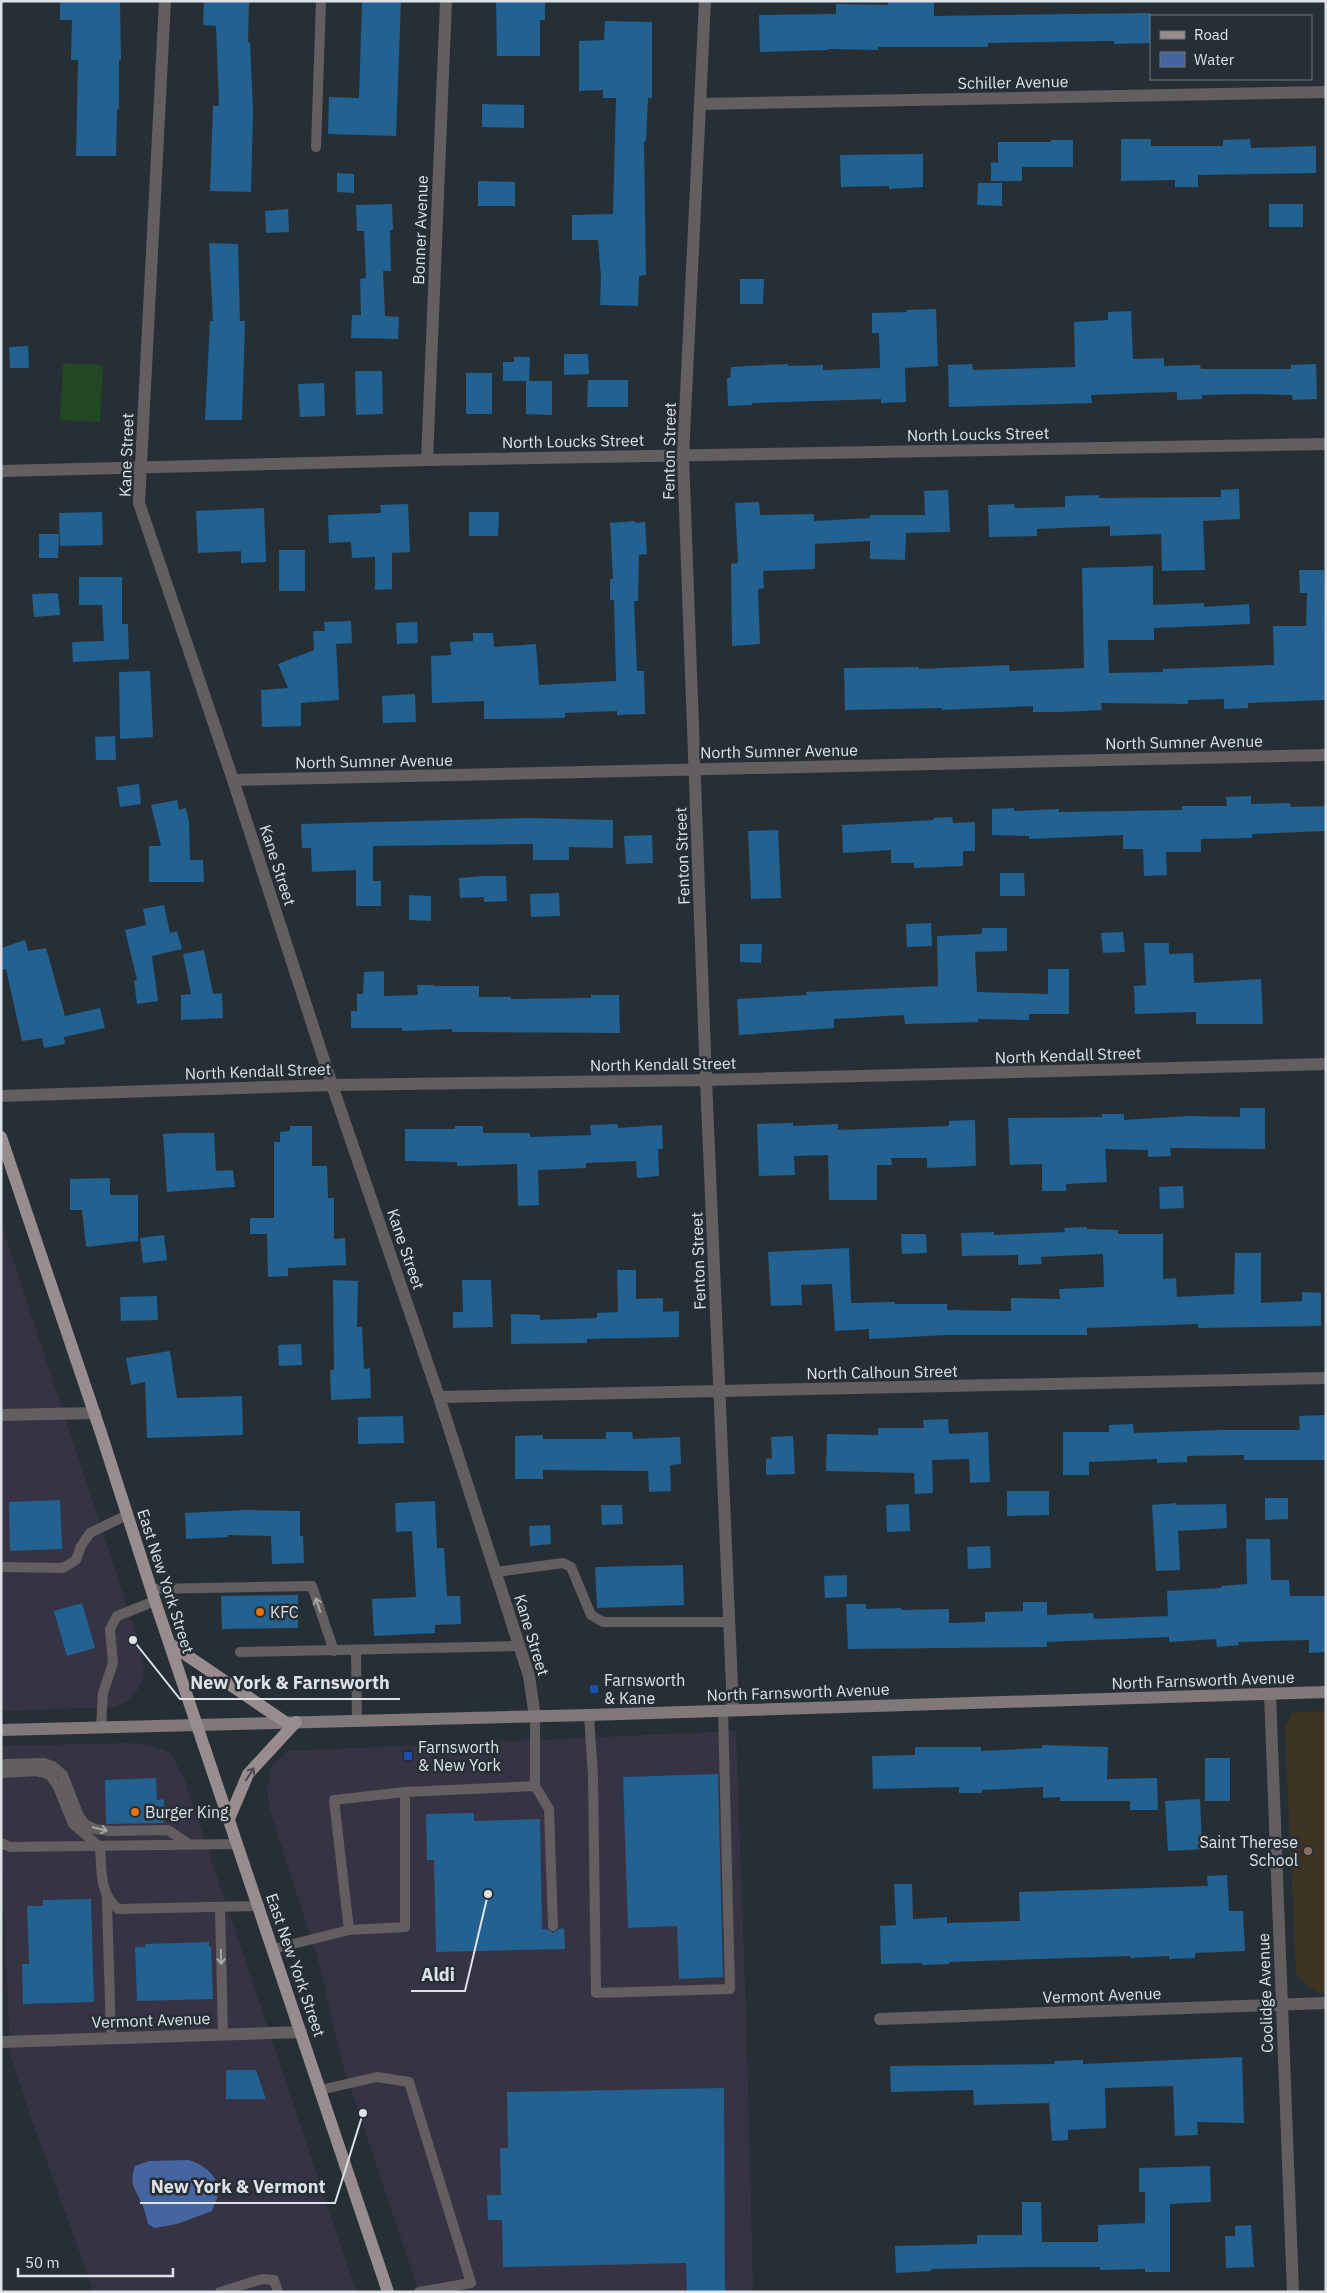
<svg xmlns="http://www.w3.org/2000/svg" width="1327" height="2293" font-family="'IBM Plex Sans',sans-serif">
  <rect width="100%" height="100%" fill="#272f36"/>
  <path fill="#363344" d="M1 1223 140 1646 144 1671 143 1678 139 1688 128 1700 115 1707 1 1711Z
    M736 1731 747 2043 753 2292H419L341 2059 320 1966 269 1808 267 1789 272 1766 288 1751Z
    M129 1743 152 1745 171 1754 185 1781 356 2292H94L29 2112 10 2054 1 1846V1746Z"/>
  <path fill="#3e3424" d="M1326 1711V1993L1318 1994 1296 1974 1285 1728 1293 1712Z"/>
  <path fill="#214822" d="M63 363 103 365 100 422 60 420Z"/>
  <path fill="#46649f" d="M188 2160C203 2164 219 2175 218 2192 218 2198 214 2205 212 2211L177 2224 155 2228 148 2224C146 2217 145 2210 142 2204 135 2187 129 2186 135 2166L149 2161Z"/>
  <path fill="#236191" d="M60 1H120L121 60H119V109H117L116 156H76L78 60H71L72 20H60Z
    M204 1H249L248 43 250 42 253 110 251 192 210 191 213 106H219L216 26 203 25Z
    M362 1H401L396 136 328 134 329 97 359 98Z
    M496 1H545V20H540V56H497Z
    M888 1H934V16L1151 13V43L1114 44V41L1040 42 988 43V47H878V50L828 49V50L760 52 759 15 836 14V4L888 5Z
    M605 21 652 22V98H648L646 141H644L646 275 639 276 638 306 600 305 601 277 598 240H572V215L613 214 616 98H603V90L579 91V41L604 40Z
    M482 104 524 105V128L482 127Z
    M1121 139H1151V146H1223V140L1250 139 1251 148 1316 146V173L1198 175V187H1175V180L1121 181Z
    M1051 140H1073V167H1022V181H991V162L998 163V142H1051Z
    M923 154V187L889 189V186L841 187 840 155Z
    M337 173 354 174V193L337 192Z
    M478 181 515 182V206H478Z
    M978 183H1002V206L977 205Z
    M392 204 393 230H390L391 271H383L385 316 399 317 398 339 351 338 352 315H361L360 279 366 278 364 231H357L356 205Z
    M1269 204H1303V227H1269Z
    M288 209 289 232 266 233 265 211Z
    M209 243 238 244 240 321H245L242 420H205L210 321H213Z
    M740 279H764L763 304H740Z
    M936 309 938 366 905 368 906 402 881 403V399L752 403V405L728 406 727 378H730L731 367 788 364V366L823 365V370L880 368 879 333H872V313L907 312V310Z
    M1131 311 1133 359 1164 358V366L1200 365 1201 369H1291V365L1316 364 1317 399 1293 400 1292 395 1254 394 1202 395V399L1177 400V392L1141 393 1091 395 1092 403 949 407 948 365 972 364 973 370 1075 367 1074 322 1108 320V312Z
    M28 346 29 368H10L9 347Z
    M564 354H588L589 374 564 375Z
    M514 357H530L529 381H552V415L526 414V381H503V362H514Z
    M355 371H382L383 414 356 415Z
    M466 373H492V414H466Z
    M588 380H628V407H587Z
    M324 383 325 416 300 417 298 384Z
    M1239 489 1240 519 1203 521 1205 570 1162 571 1161 534 1110 536V526L1037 529V536L989 537 988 505 1014 504 1015 508 1065 507V496L1099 495V498L1221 497V490Z
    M948 490 950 532 906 533 905 560 870 559V541L815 544V569L763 571 764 588 758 589 760 644 732 646 731 564 738 563 735 503 759 502 760 515 814 514V521L870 518V515H925L924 491Z
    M408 504 410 552 392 553V589L375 590V557L352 558 351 542 329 543 328 515 381 513 380 505Z
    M264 508 266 562 241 563V551L198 553 196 511Z
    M102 512 103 545 60 546 59 513Z
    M469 512H499L498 536H469Z
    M635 521V523L645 522 647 554 639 555 638 601H634L637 671H644L645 714 617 715V711L565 713V718L484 719V701L432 703 431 656 451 655 450 642 473 641V633H493L494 647 536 644 539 685 616 681 614 600H610V579H613L610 523Z
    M39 534H59L58 558H39Z
    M279 550H305V591H279Z
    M1153 566V605L1204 603V607L1249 604 1250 624 1154 628V640H1108L1109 673 1163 672V669L1274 665 1273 626H1306L1307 593H1300L1299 570H1324L1326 700 1248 703V708L1224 709V699L1188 700V704L1101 703 1102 710 1060 712H1033V706L942 710V708L845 710 844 668 919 667V669L1009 665 1010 671 1084 668 1082 568Z
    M79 577H122V624H128L129 659 73 662 72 642 104 641 102 605H79Z
    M58 593 60 615 34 617 32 594Z
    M351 621 352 643 336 644 339 700 301 703V726L262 727 261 690 288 688 278 664 314 650 313 631H325L324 622Z
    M417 622 418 643 397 644 396 623Z
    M150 671 153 737 120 739 119 672Z
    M415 694 416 722 383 723 382 696Z
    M115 736 116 760H96L95 737Z
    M139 784 141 804 120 807 117 787Z
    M1251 796V804L1290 803 1291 807 1326 806V831L1252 834V838L1201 839V852H1166L1167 875 1144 876 1143 849H1123V835L1029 839V836L992 835V809L1014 808V811L1059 809V812L1182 810V806H1227L1226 797Z
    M177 800 179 810 186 808 189 822 190 860H203L204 882H149V846H161L151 805Z
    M952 817 953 823 975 822V851H963V866L914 868V863H891V850L843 853 842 825 934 820 933 818Z
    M530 818 613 820V848L569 847V860H533V844L373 846V881H381V906H356V870L312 872 311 848H302L301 824Z
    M778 830 781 898 751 899 748 831Z
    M652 835 653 863 626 864 624 836Z
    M1000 873H1024L1025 896H1000Z
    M483 876H506L507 901 484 902V897L460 898 459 878Z
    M559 893 560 916 531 917 530 894Z
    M409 895 431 896V921L409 920Z
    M164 905 170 933 177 931 182 949 152 956 158 1001 137 1004 134 981 137 980 125 930 146 925 143 909Z
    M931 923 932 946 907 947 906 924Z
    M982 928H1007V951L975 952 977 992 1048 994V969H1069V1014H1029V1020L978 1019V1022L947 1023 905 1024 904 1015 834 1019V1028L739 1035 737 999 807 995 806 992 938 986 937 936 982 934Z
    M1123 932 1125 952 1103 953 1101 933Z
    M25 940 28 951 46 948 65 1016 100 1008 105 1028 64 1037 65 1044 44 1048 42 1038 22 1041 6 969 1 970V948Z
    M1144 943H1169V954L1193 953 1194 983 1261 979 1263 1024H1196V1012L1135 1014 1134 986 1146 985Z
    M740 944H762L761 963 740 962Z
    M204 950 213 994 222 993 223 1018 181 1020V995L191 994 183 954Z
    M384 971V996L418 995 417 985H434V986H479V997H511V999L591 998V995H619L620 1033 452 1032V1029L402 1031V1028H351V1011H357V994H363L364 972Z
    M1240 1108H1265V1149L1170 1148 1171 1156 1148 1157V1150L1105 1149 1107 1182 1066 1184V1191H1042V1164L1010 1165 1008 1118 1102 1117V1114H1124V1120L1189 1116 1240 1117Z
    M975 1120 976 1166 927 1168V1158H891L892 1165H877V1200H829L828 1155 794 1156 795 1175 759 1176 757 1124 793 1123V1126L838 1124V1130L949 1126V1121Z
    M618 1124V1128L662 1125 663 1149H658L659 1176 637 1178 636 1161 586 1163V1168L538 1170 539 1205 518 1206 517 1164 457 1166V1162L405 1161V1129H455V1126H483V1133H530V1137L591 1135 590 1125Z
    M290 1126H312V1166H327L328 1198H334V1239L345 1238 346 1265 288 1268V1276L268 1277 267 1234H250V1218H274V1142H280V1132L290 1131Z
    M179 1133H214L216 1171 233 1170 235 1187 167 1192 163 1134Z
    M110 1178V1195H138V1241L86 1247 82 1210H70V1179Z
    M1183 1186 1184 1208 1160 1209 1159 1187Z
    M1087 1227V1229L1118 1230V1234H1163V1279L1176 1278 1177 1297 1234 1294 1235 1253H1261V1303L1302 1301V1292L1321 1293V1326L1198 1328V1324L1087 1328V1335H947L869 1339V1329L835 1331 832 1284 801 1285 802 1305 771 1306 768 1252 849 1248 851 1303 895 1302V1304H947V1310L1011 1311V1298L1060 1299 1059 1289 1104 1287 1103 1254 1041 1257 1042 1264 1018 1265V1255L962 1256 961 1233 994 1232V1235L1065 1232 1064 1228Z
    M901 1234H926L927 1253 902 1254Z
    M164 1235 167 1260 143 1263 140 1238Z
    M617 1270H636V1299L663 1298V1312L679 1311V1337L587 1339V1343L511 1344V1314L540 1315V1320L597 1318V1313L618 1312Z
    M333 1280 358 1281 357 1327H362L364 1369 370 1368 371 1398 331 1400 330 1370H334Z
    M462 1280H491L493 1327 453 1328V1312H463Z
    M157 1296 158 1320 121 1321 120 1297Z
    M301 1344 302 1365 279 1366 278 1345Z
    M170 1351 177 1398 242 1396 243 1435 147 1438 145 1382 131 1385 126 1358Z
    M1326 1415V1460H1244V1455L1187 1456V1462L1157 1463V1459L1089 1462V1475H1063V1432H1109V1425L1133 1424 1134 1433 1223 1430H1300L1299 1416Z
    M403 1416 404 1443 358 1444V1417Z
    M948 1419 949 1434 988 1432 990 1482 970 1483 969 1459 932 1460 933 1493 915 1494 914 1473 826 1471 827 1434 878 1435V1428H924L923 1420Z
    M606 1432H632L633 1439 680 1437 681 1464 670 1465 671 1491 649 1492 648 1471 543 1470V1479H515V1436L543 1435V1439H606Z
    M793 1436 795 1474 766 1475V1459L772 1458 771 1437Z
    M1007 1491H1049V1515L1007 1516Z
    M1265 1498H1288V1519L1265 1520Z
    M60 1500 62 1549 10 1551 9 1502Z
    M435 1501 437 1548H444L447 1596H460L461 1624 435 1625V1633L374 1636 372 1599 416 1597 412 1531 396 1532 395 1503Z
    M1176 1503 1177 1505 1226 1504 1227 1528 1178 1531 1180 1570 1156 1571 1152 1505Z
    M909 1504 910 1531 887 1532 886 1505Z
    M601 1505H622L623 1524 602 1525Z
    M247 1510 300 1511V1536H303L304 1563 272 1564 271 1536 228 1535V1537L186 1539 185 1513Z
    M550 1525 551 1544 530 1546 529 1526Z
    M1246 1539H1270L1271 1580H1289L1290 1596H1326V1652L1309 1653V1640L1238 1642 1239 1645 1217 1647 1216 1639 1169 1642V1637L1047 1642V1647L848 1649 846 1604H866V1609L901 1608V1610L949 1609V1623L985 1622V1612L1023 1611V1602H1047V1615L1093 1613 1094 1619 1168 1616 1167 1591 1221 1588V1586L1247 1584Z
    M990 1546 991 1568 968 1569 967 1547Z
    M683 1565 684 1605 597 1608 595 1567Z
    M847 1575V1597L825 1598 824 1576Z
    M298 1595V1628L222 1629 221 1596Z
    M82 1603 95 1648 67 1656 54 1611Z
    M1042 1745 1108 1747 1107 1779 1157 1778 1158 1810H1130V1801H1060V1797L1043 1798V1787L982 1790V1793H959V1787L873 1789 872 1756 915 1755V1747H981V1751L1042 1748Z
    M1205 1758H1230V1801H1205Z
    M718 1774 723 1977 679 1979 677 1926 628 1928 623 1777Z
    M156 1778 157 1800 164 1799V1823L106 1824 105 1780Z
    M1200 1799 1202 1849 1168 1851 1165 1801Z
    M474 1813V1821L540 1819 542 1929H547L553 1933 559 1929 564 1928 565 1949 436 1952 434 1860H427L426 1814Z
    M1227 1875 1229 1911H1243L1245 1951 1195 1953V1958L1169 1959V1956L1130 1958V1956L949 1962V1964L922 1965V1963L881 1964 880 1926 896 1925 894 1884H912L913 1919 947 1917V1923L1020 1921 1019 1892 1208 1886 1207 1876Z
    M91 1899 94 2002 23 2004 22 1964H29L27 1906H43V1900Z
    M209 1942V1947H211L213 1999 137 2001 135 1947H146L145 1944Z
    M1242 2057 1244 2123 1197 2122 1198 2135 1175 2136 1173 2086 1105 2088 1106 2128 1068 2130V2140L1052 2141 1049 2103 974 2105 973 2090 891 2092 890 2066 1055 2064 1054 2061 1083 2060V2064Z
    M226 2070H256L266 2099H226Z
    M724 2088 725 2292H687L686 2263 503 2267 502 2220H488L487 2195H501L500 2148H508L507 2092Z
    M1210 2166 1211 2202 1170 2204V2272H1145V2269L1100 2270V2267H1033L931 2269V2271L896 2273 895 2246 977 2244V2235H1022V2202H1041L1042 2242H1098V2225L1145 2223V2192H1139V2168Z
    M1251 2225 1254 2267 1226 2268 1225 2236H1235V2226Z"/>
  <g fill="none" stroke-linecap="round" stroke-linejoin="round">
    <path stroke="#635e5f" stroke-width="10" d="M316 147 321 1
      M1 1567 63 1568 76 1560 81 1546 90 1533 127 1515
      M496 1572 563 1563 571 1567 591 1615 603 1622H730
      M151 1589 312 1586 334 1651
      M356 1651 357 1720
      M240 1652 519 1646
      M589 1715 593 1776 596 1993 730 1989 723 1710
      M101 1727 103 1693 113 1663 110 1629 117 1616 155 1601
      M1 1768 5 1764 44 1763 54 1767 63 1775 79 1816 85 1824 95 1829 109 1831 168 1830 190 1845
      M1 1773 36 1771 50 1775 58 1787 73 1824 100 1847C102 1871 99 1893 118 1909L259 1906
      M535 1786 549 1809 553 1926
      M1 1843 10 1847 238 1844
      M107 1900 111 2038
      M220 1908 223 2034
      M349 1930 334 1800 405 1792 535 1786V1717
      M273 1949 349 1930 405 1927V1792
      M320 2090 377 2077 409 2082 471 2283 419 2292
      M220 2292 262 2279 274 2280 278 2292"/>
    <path stroke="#635e5f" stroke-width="12" d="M165 1 139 503 233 780 332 1085 439 1397 529 1676 535 1717
      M705 1 683 456 706 1080 733 1710
      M701 104 1326 92
      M427 460 446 1
      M1 471 427 460 1326 444
      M233 780 1326 755
      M1 1096 332 1085 706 1080 1326 1064
      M439 1397 1326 1378
      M1 1415 95 1413
      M1270 1694 1293 2292
      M880 2019 1326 2003
      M1 2042 301 2032"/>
    <path stroke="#81787a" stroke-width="12" d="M1 1730 589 1715 1326 1692"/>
    <path stroke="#988c8e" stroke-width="12" d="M1 1137 101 1433 155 1601 388 2292
      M170 1644 285 1722
      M229 1819 248 1774 296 1722"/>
  </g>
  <defs><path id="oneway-shaft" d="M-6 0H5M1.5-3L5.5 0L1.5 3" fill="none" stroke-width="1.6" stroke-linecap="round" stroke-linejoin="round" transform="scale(1.25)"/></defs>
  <g stroke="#a6a7a9">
    <use href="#oneway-shaft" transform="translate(318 1605) rotate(-109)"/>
    <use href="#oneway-shaft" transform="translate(100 1829) rotate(14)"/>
    <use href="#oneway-shaft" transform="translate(221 1957) rotate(89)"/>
  </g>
  <use stroke="#494b50" href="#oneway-shaft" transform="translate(250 1774) rotate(-57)"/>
  <g fill="#e8710a" stroke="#272f36" stroke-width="2">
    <circle cx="260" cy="1612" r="5"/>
    <circle cx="135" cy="1812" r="5"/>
  </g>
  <g fill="#1a4fb4" stroke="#272f36" stroke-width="2">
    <rect x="589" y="1684" width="10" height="10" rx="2.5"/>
    <rect x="403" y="1751" width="10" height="10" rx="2.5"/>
  </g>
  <circle fill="#8d6e63" stroke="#272f36" stroke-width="2" cx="1308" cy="1851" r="5"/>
  <g text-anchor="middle" stroke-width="5" stroke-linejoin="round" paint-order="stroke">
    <g font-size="16" fill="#dde2e6" stroke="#272f36">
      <text transform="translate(1013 82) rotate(-1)" y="6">Schiller Avenue</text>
      <text transform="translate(420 230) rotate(-88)" y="6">Bonner Avenue</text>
      <text transform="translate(978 434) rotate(-1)" y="6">North Loucks Street</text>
      <text transform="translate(573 441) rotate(-1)" y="6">North Loucks Street</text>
      <text transform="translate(669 451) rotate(-89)" y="6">Fenton Street</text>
      <text transform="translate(126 455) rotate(-88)" y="6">Kane Street</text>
      <text transform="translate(1184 742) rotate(-1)" y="6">North Sumner Avenue</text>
      <text transform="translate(779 751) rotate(-1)" y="6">North Sumner Avenue</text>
      <text transform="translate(374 761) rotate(-1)" y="6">North Sumner Avenue</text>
      <text transform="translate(682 856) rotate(-92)" y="6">Fenton Street</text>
      <text transform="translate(278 865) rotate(72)" y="6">Kane Street</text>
      <text transform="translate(1068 1055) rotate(-2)" y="6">North Kendall Street</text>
      <text transform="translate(663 1064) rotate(-1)" y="6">North Kendall Street</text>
      <text transform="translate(258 1071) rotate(-2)" y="6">North Kendall Street</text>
      <text transform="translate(406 1249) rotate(71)" y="6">Kane Street</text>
      <text transform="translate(698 1261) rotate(-92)" y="6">Fenton Street</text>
      <text transform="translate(882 1372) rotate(-1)" y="6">North Calhoun Street</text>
      <text transform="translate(166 1581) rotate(72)" y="6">East New York Street</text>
      <text transform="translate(532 1635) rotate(73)" y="6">Kane Street</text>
      <text transform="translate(1203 1680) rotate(-2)" y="6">North Farnsworth Avenue</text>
      <text transform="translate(798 1692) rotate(-2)" y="6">North Farnsworth Avenue</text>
      <text transform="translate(296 1965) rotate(71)" y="6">East New York Street</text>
      <text transform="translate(1265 1993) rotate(-92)" y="6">Coolidge Avenue</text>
      <text transform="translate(1102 1995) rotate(-2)" y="6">Vermont Avenue</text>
      <text transform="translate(151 2020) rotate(-2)" y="6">Vermont Avenue</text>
    </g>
    <g font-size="16" fill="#dde2e6" stroke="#272f36" text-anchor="start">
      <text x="270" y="1618">KFC</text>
      <text x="604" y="1686">Farnsworth<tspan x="604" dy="18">&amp; Kane</tspan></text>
      <text x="418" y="1753">Farnsworth<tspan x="418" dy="18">&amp; New York</tspan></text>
      <text x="145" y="1818">Burger King</text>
      <text x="1298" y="1848" text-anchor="end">Saint Therese<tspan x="1298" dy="18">School</tspan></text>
    </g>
  </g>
  <path fill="none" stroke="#dde2e6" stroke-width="2" d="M133 1640L180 1699H400M488 1894L465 1991H411M363 2113L335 2203H140"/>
  <g fill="#dde2e6" stroke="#272f36" stroke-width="2">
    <circle cx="133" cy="1640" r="5"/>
    <circle cx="488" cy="1894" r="5"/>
    <circle cx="363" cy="2113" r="5"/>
  </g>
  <g font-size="18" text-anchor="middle" font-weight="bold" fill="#dde2e6" stroke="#272f36" stroke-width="5" stroke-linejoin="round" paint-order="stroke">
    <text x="290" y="1689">New York &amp; Farnsworth</text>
    <text x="438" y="1981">Aldi</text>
    <text x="238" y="2193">New York &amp; Vermont</text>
  </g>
  <rect width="1327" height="2293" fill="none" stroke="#dde2e6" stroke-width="5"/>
  <rect x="1150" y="15" width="162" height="65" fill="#272f36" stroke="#70777c"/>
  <rect x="1160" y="31" width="25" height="8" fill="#988c8e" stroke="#70777c"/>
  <text x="1194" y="40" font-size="15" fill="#dde2e6">Road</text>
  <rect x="1160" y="52" width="25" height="15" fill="#46649f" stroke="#70777c"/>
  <text x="1194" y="65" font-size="15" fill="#dde2e6">Water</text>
  <path d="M18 2268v8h155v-8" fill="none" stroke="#dde2e6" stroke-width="2.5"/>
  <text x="25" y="2268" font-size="15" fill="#dde2e6" stroke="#272f36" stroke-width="4" paint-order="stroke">50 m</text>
</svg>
